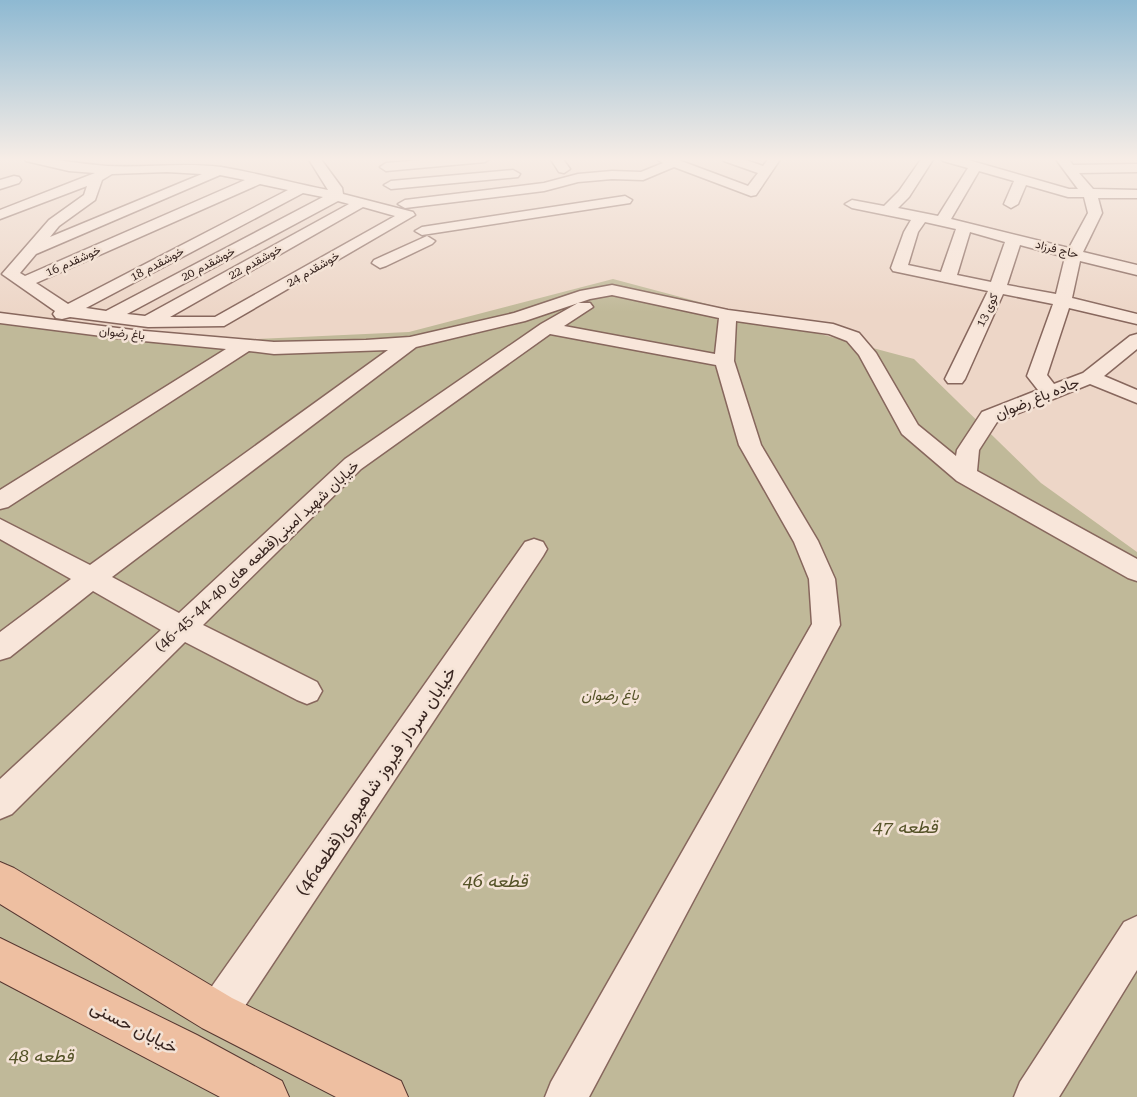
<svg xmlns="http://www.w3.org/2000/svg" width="1137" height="1097" font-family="'Roboto Serif',Vazirmatn,serif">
  <rect width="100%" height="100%" fill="#edd6c7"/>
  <path fill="#c0b999" d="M613 279 914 359 1041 483 1137 552V1097H0V318L213 337 257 339 409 332Z"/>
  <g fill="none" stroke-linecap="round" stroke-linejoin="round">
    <defs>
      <path id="minor" d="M24 158C52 158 79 164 107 166 145 168 183 162 221 167 257 173 293 183 328 190L308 158H320L342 188 343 194 413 212 415 215 224 326 148 327 70 317 62 319 56 318 53 314 55 311 2 274 49 220 84 195 87 186 0 219V210L95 173 69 171 26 161ZM167 172 202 174 50 237 59 226 95 200 102 180 112 174ZM220 175 245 180 25 276 20 273 36 254ZM260 184 288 190 68 304 36 283ZM303 193 323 197 106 311 86 308ZM338 201 349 204 145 316 127 314ZM363 207 395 216 215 317H170Z
        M443 158H491L485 162 386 171 380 167 386 163Z
        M550 158H562L570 169 564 173 559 172Z
        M655 158H673L748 186 758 173 724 161 722 158H740L763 166 769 158H781L756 195 751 196 674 167 643 180 612 179 578 182 544 191 405 208 398 204 405 200 544 183 578 174 612 171 641 172 663 163Z
        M922 158H934L909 197 898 208 938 216 968 168 943 161 941 158H961L1069 189H1078L1055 158H1068L1073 165 1137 164V172L1079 173 1093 189 1137 190V198H1098L1102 213 1083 252 1137 265V275L1080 261 1072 298 1137 314V324L1069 308 1047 375 1054 384 1083 373 1130 336 1137 334V349L1104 376 1137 390V403L1090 384 997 422 979 450 977 471 1137 559V581L1128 578 957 481 902 434 859 355 847 341 829 334 736 321 734 361 761 445 818 541 835 579 840 625 589 1097H545L551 1082 812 624 809 579 794 542 739 445 716 365 550 334 361 469 203 625 317 682 322 691 317 700 307 704 297 700 185 642 12 814 0 819V779L161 630 93 591 10 657 0 660V632L71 579 0 539V519L90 565 388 350 274 354 249 351 8 507 0 509V490L226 349 133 340 0 323V313L133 330 274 342 366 340 410 337 514 313 580 291 612 285 728 310 833 324 859 333 876 353 918 425 956 456 957 450 982 412 1038 390 1027 376 1053 304 1003 294 965 379 962 383H948L945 379 988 291 893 271 891 268 904 232 911 220 852 208 845 204 852 200 884 206 899 191ZM979 171 1014 181 1004 204 1011 208 1018 204 1026 185 1068 197H1084L1088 213 1069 248 951 219ZM925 222 956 229 941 272 908 265 918 232ZM970 232 1005 242 991 282 957 275ZM1020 245 1065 257 1056 294 1007 285ZM612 295 719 318 715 354 564 326 593 307 590 303H578L541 324 345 459 179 613 112 577 416 347 525 321 590 299Z
        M513 170 520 174 518 177 391 189 384 185 391 181Z
        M14 176 19 177 21 180 19 183 0 189V180Z
        M625 196 632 200 630 203 422 235 415 231 422 227Z
        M427 236 435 241 432 244 386 266 380 268 372 263 374 260Z
        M534 539 543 542 547 549 543 556 231 1027 217 1033 203 1027 197 1013 203 999 525 542Z
        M1137 916V970L1059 1097H1014L1020 1082 1124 922Z"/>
      <path id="major" d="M0 862 14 868 232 998 401 1081 408 1097H336L202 1028 0 904Z
        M0 938 197 1035 282 1081 289 1097H220L0 981Z"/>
    </defs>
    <use href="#minor" stroke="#87675d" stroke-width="3"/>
    <use href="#major" stroke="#563731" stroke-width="2"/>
    <use href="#minor" fill="#f8e6da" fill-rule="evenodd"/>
    <use href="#major" fill="#eebfa1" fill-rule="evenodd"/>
  </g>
  <linearGradient id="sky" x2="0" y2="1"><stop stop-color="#8eb9d2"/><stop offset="0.51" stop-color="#f7ede6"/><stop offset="1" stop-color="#f7ede6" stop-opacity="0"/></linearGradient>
  <rect width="1137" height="312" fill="url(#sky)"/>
  <g text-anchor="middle" stroke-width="5" stroke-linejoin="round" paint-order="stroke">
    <g font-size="12" fill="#382520" stroke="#f4e3d6">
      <text transform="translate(1057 249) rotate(14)" y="4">حاج فرزاد</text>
      <text transform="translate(73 261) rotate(-24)" y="4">خوشقدم 16</text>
      <text transform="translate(255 262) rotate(-29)" y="4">خوشقدم 22</text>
      <text transform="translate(157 264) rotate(-28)" y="4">خوشقدم 18</text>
      <text transform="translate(208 264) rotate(-28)" y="4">خوشقدم 20</text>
      <text transform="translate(313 269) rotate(-30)" y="4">خوشقدم 24</text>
      <text transform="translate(987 310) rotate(-65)" y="4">کوی 13</text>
      <text transform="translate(122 333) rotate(6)" y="4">باغ رضوان</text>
    </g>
    <g font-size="15" fill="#382520" stroke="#f4e3d6">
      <text transform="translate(1037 398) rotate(-22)" y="5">جاده باغ رضوان</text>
      <text transform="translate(257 556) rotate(-43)" y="5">خیابان شهید امینی(قطعه های 40-44-45-46)</text>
    </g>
    <g font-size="15" font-style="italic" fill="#545227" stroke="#f4e3d6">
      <text x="610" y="700">باغ رضوان</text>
    </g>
    <g font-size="18" fill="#382520" stroke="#f4e3d6">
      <text transform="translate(376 781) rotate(-56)" y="6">خیابان سردار فیروز شاهپوری(قطعه46)</text>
      <text transform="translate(134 1027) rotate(27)" y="6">خیابان حسنی</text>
    </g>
    <g font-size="18" font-style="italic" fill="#545227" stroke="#f4e3d6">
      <text x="905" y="833">قطعه 47</text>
      <text x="495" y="887">قطعه 46</text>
      <text x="41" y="1062">قطعه 48</text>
    </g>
  </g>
</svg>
